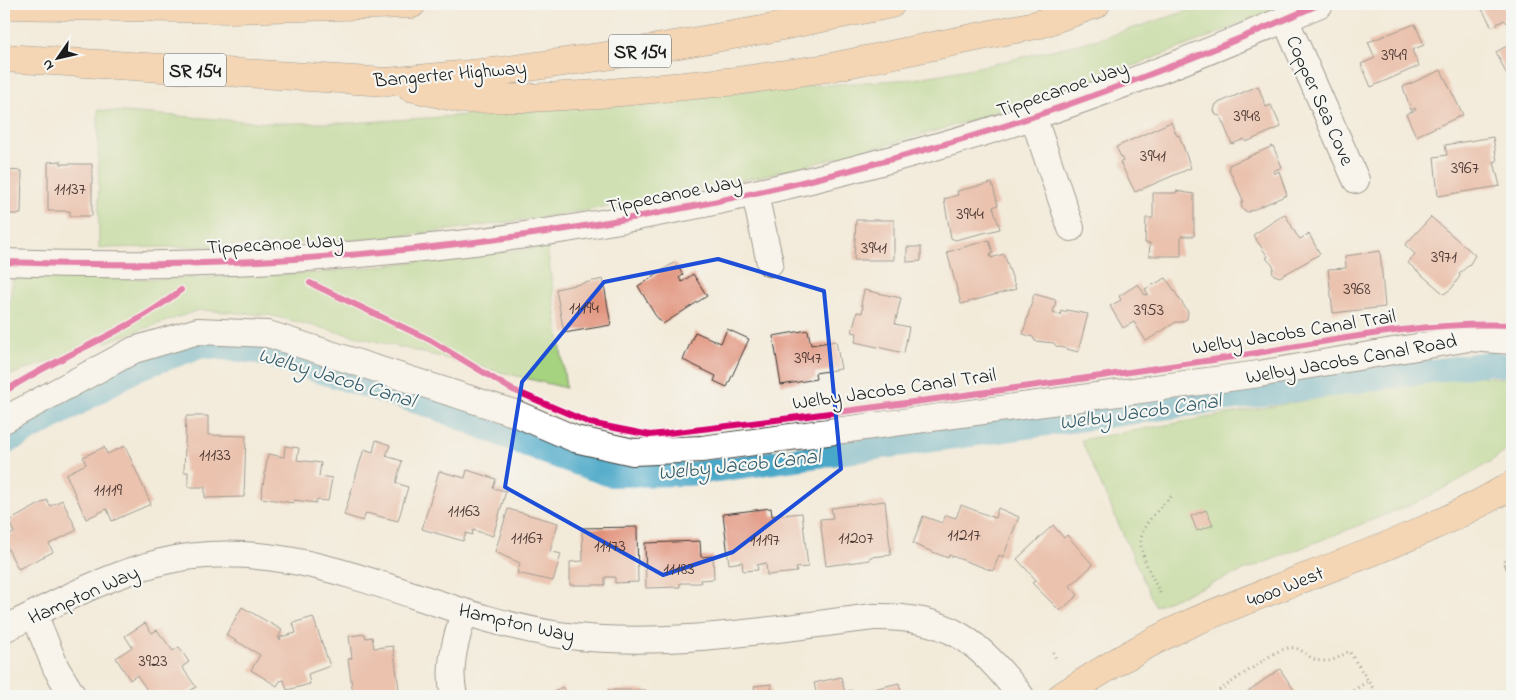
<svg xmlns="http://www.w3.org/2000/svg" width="1516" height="700" font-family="'Indie Flower',sans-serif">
  <rect width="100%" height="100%" fill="#f6f6f2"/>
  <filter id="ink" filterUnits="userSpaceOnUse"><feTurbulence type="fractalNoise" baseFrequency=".02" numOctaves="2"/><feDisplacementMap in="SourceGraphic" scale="10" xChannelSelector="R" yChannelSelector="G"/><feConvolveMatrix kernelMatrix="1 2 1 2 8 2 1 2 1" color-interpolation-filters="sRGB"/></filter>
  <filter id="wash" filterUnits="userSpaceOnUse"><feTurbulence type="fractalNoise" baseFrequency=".0096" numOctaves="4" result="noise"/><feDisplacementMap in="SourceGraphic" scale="20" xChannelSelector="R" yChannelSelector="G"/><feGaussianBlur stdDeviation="1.12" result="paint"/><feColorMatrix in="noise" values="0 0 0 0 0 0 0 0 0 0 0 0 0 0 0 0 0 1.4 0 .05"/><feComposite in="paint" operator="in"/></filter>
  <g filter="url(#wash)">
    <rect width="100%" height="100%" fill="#f3ebda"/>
    <path fill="#a6d380" stroke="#61784e" d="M1209 4H1287C1038 112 777 185 509 222 448 230 387 239 326 242 250 246 174 247 99 248L98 110 269 123H352L541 110 775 88 914 79 989 65 1102 38Z
      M547 247 566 388 269 315 199 310 4 377V353L13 277 166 279 317 273Z
      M1473 375 1512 379V447L1476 471 1420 501 1155 606 1081 440 1347 393Z"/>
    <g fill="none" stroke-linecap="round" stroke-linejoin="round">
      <path stroke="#49a7c7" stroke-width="24" d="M4 444 69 409 137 369 202 346 258 352 433 407 544 452 610 475 688 474 1489 363 1512 366"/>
    </g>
    <g id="blocks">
      <path fill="#e19179" d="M1479 4H1512V20L1507 23 1504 20 1492 27Z
        M1415 24 1424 45 1412 50 1419 66 1371 87 1361 64 1375 58 1368 42Z
        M1512 43V86L1496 52Z
        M1441 70 1463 115 1416 136 1406 114 1416 110 1415 108 1411 110 1403 87Z
        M1258 86 1266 107 1271 105 1281 127 1246 142 1244 139 1232 144 1220 116 1216 115 1214 110 1216 104Z
        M1171 122 1177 136 1179 135 1191 168 1135 192 1120 162 1123 161 1116 147Z
        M1493 137 1497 161 1494 162 1500 186 1438 196 1434 157 1447 155 1445 145Z
        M1273 146 1282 167 1273 171 1274 174 1279 171 1287 195 1248 212 1243 210 1241 205 1243 200 1229 169V165Z
        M61 161V164H92V216H70V211H48V162Z
        M4 170 22 171 21 214H4Z
        M992 183 998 205 993 207 1000 229 955 240 951 238 944 199 958 195 957 191Z
        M1176 191 1194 194V236H1181V256H1149L1150 243H1145L1146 218H1153V193H1176Z
        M1285 214 1296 234 1300 239 1309 234 1320 254 1280 277 1274 275 1272 271 1274 267 1266 258 1268 257 1253 235Z
        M1431 217 1475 255 1470 264 1459 274 1460 276 1452 288 1444 294 1408 263 1415 254 1405 245Z
        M856 220H894V260H854Z
        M989 240 993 253 990 254 991 258 1004 254 1016 289 961 304 947 252Z
        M907 247H921V261L907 262Z
        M1380 251 1385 307 1333 313 1328 269 1346 268 1345 256Z
        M675 262 683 275 679 278 682 282 693 274 707 296 663 324 655 315 638 286Z
        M1166 278 1188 312 1187 319 1181 322H1176L1146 341 1134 322 1123 328 1110 306 1121 300 1119 296 1138 284 1145 295 1148 294 1145 289Z
        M603 279 611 325 564 333 556 289Z
        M864 290 901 298 895 324 909 327 904 353 855 342 857 333 852 332 857 312 862 313 863 305H861Z
        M1034 294 1056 300 1053 313 1060 315 1061 311 1066 313V310L1088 314 1078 352 1056 346 1054 343 1035 341 1033 337 1023 334Z
        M727 329 749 339 727 387 714 381 716 376 683 360 695 332 721 343Z
        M808 330 811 345 836 341 841 369 815 373 816 379 781 385 773 336Z
        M186 416H208V435L246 436 244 497 205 498V487H188V472H184Z
        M376 440 390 445 386 456 402 461 396 483 408 487 398 521 366 513 363 521 344 515 364 449 373 452Z
        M125 446 151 504 112 521 107 509 86 519 66 474 86 464 83 457 104 447 107 454Z
        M285 446 299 448 297 460 321 463 319 476 332 478 328 501 316 500V503L294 500V503L261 498 268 454 284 457Z
        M467 470 496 479 493 488 506 491 493 536 473 530 472 535 466 533 463 541 422 529 439 471 465 478Z
        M47 500 50 506 62 500 77 530 49 544 53 552 18 569 4 541V538L14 533 9 521Z
        M885 501 891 555 870 557V560L826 566 820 519 833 518 831 508Z
        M961 505 995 518 998 508 1019 517 1003 557 999 555 993 571 949 555 948 558 913 544 923 516 942 523 946 515 956 518Z
        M771 508 772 516 802 513 808 567 796 568 797 572 767 575 766 563 757 565 758 570 743 571 742 562 729 564 723 514Z
        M508 509 558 523 550 551 561 554 553 581 517 573 520 563 495 552Z
        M1206 510 1213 525 1197 531 1191 516Z
        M1053 525 1064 538 1067 535 1093 565 1070 586 1078 595 1060 611 1032 583 1036 580 1017 559Z
        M637 527 638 582 615 583V577H605V585H570V562L583 561 582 528Z
        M700 541 701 557 713 556 714 579 700 580 701 583H680V587L646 588 645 543Z
        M1512 557V577L1510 578 1503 561Z
        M242 607 282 630 278 638 281 640 280 637 296 633 293 623 313 617 330 666 308 674 310 684 287 690 284 680 280 681 277 686 251 670 260 655 226 635Z
        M145 623 152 633 157 630 173 651 179 647 189 662 182 667 196 687 182 696H151L137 675 130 680 116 658 132 647 125 636Z
        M365 634 366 638 372 637 374 648 393 646 400 696H358L357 693 353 694 348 659 352 658 349 636Z
        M1280 669 1298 696H1241Z
        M841 677 845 692 851 690 852 694 899 683 902 696H817L814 683Z
        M771 684 772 696H741L755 693 754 686Z
        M562 687 569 696H548Z
        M608 690H646V696H608Z"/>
    </g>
  </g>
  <g filter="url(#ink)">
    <use href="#blocks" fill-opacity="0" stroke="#3c3b38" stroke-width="1"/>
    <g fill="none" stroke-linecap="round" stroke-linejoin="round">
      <defs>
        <path id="minor" d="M1285 19 1356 180
          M1033 116 1071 228
          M755 194 770 263
          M4 262C319 275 635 234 938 146 1069 109 1195 59 1320 4
          M4 420 134 350 198 331 268 334 517 414 575 439 633 452 702 449 1259 374 1469 338 1512 341
          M34 614 56 668 73 696
          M4 629C55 604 105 576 161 562 299 528 427 616 560 635 664 649 771 629 874 617 949 616 977 640 1021 696
          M454 696C447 666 456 640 464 612"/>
        <path id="major" d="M1062 696C1104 669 1146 643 1191 623 1298 576 1412 545 1512 485"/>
        <path id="highway" d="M4 5 230 9 412 4
          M4 58 387 82 502 71 627 53 762 30 891 4
          M410 87 463 99 529 98 599 94 737 81 827 68 1040 24 1096 4"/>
      </defs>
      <use href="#minor" stroke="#3c3b38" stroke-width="28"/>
      <use href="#major" stroke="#3c3b38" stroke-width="29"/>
      <use href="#highway" stroke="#3c3b38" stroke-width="29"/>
      <path stroke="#3c3b38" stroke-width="3" stroke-dasharray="1 4" stroke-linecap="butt" d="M1160 593C1136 543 1129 536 1173 495
        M1053 652 1057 661
        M1211 696 1273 654C1304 637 1301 660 1323 661 1333 662 1341 656 1349 651L1378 696
        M1345 696 1368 681"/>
      <use href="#minor" stroke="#fff" stroke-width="26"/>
      <use href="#major" stroke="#f7bd88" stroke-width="28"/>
      <use href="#highway" stroke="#f7bd88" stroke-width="28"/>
      <defs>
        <path id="cycleway" d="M4 262C319 275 635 234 938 146 1069 109 1195 59 1320 4
          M310 283 430 340 511 389 590 423 650 435C836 414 1020 388 1205 361 1306 347 1411 320 1512 325
          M4 392C61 354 127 333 181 290"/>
      </defs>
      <use href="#cycleway" stroke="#f6f6f2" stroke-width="9"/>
      <use href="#cycleway" stroke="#d6006c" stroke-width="6"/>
    </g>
  </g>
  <path d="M0 0H1516V700H0ZM718 259 824 291 841 469 733 552 663 575 505 487 522 382 604 282Z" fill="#f3ebda" fill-opacity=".55" fill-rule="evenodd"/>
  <path fill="none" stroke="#1d4ed8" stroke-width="4" stroke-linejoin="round" d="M718 259 824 291 841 469 733 552 663 575 505 487 522 382 604 282Z"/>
  <g text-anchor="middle" stroke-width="4.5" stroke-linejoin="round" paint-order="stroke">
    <g font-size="18" fill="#4d3933">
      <text x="1394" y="60">3949</text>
      <text x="1247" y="121">3948</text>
      <text x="1153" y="161">3941</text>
      <text x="1465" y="173">3967</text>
      <text x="70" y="194">11137</text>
      <text x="970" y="219">3944</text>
      <text x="874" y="253">3941</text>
      <text x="1444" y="262">3971</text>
      <text x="1357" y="294">3968</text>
      <text x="584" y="313">11194</text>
      <text x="1149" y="315">3953</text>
      <text x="808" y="363">3947</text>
      <text x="215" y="460">11133</text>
      <text x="108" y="495">11119</text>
      <text x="464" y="516">11163</text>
      <text x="964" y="540">11217</text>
      <text x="527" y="543">11167</text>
      <text x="856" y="543">11207</text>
      <text x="765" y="545">11197</text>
      <text x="610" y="551">11173</text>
      <text x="679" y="574">11183</text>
      <text x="153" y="666">3923</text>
    </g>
    <g fill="#f6f6f2" stroke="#5d5d5c" stroke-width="1">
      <rect x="609" y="34.5" width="62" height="33" rx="4"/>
      <rect x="164" y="53.5" width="62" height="33" rx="4"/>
    </g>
    <g font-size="19" font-weight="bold" fill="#1c1c1c">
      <text x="640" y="58">SR 154</text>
      <text x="195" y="77">SR 154</text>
    </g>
    <g font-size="20" fill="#1c1c1c" stroke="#f6f6f2">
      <text transform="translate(450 73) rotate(-5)" y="7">Bangerter Highway</text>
      <text transform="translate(1062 88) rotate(-19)" y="7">Tippecanoe Way</text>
      <text transform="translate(1321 100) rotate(66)" y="7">Copper Sea Cove</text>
      <text transform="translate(674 193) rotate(-11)" y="7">Tippecanoe Way</text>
      <text transform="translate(275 243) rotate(-3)" y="7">Tippecanoe Way</text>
      <text transform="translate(1294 331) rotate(-9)" y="7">Welby Jacobs Canal Trail</text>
      <text transform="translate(1351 358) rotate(-10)" y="7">Welby Jacobs Canal Road</text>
      <text transform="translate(894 388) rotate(-8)" y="7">Welby Jacobs Canal Trail</text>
      <text transform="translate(1285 586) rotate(-22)" y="7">4000 West</text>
      <text transform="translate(83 594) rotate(-24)" y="7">Hampton Way</text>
      <text transform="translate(517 622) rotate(13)" y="7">Hampton Way</text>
    </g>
    <g font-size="21" font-style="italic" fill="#305b69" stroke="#f6f6f2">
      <text transform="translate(337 377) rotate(17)" y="7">Welby Jacob Canal</text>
      <text transform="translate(1140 411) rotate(-8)" y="7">Welby Jacob Canal</text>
      <text transform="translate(739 464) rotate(-6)" y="7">Welby Jacob Canal</text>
    </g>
  </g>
  <rect width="1516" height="700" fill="none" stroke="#f6f6f2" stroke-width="20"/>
  <g transform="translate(58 58) rotate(236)" stroke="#f6f6f2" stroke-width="4" paint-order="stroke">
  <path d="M0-4L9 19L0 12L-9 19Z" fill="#1c1c1c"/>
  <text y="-8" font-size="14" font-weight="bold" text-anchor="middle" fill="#1c1c1c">N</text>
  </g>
</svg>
